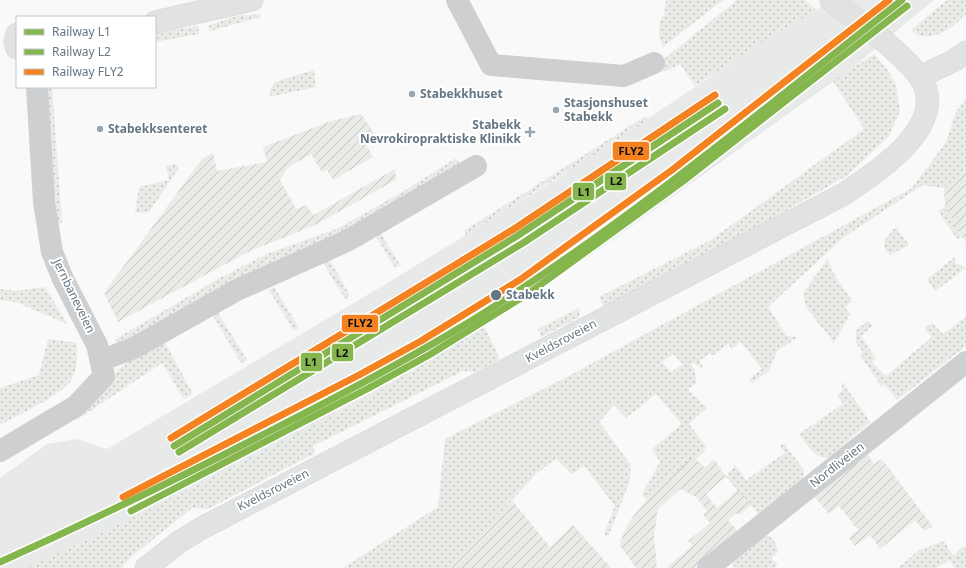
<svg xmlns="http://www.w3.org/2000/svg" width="966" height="568" font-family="'Noto Sans',sans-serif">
  <defs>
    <pattern id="grass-dots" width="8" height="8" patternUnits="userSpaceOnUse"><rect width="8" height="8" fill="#e8ebe6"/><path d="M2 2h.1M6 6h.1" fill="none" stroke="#c0c3c0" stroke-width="1.8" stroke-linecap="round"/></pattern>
    <pattern id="garden-furrows" width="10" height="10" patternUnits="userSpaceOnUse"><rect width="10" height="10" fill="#e8ebe6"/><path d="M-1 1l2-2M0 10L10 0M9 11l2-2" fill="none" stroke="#c0c3c0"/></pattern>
  </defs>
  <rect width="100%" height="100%" fill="#f9f9f9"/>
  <path fill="#e8e9e9" d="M827 0H934L852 68 601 248 481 329 373 395 98 535 27 568H0V478L47 444 77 439 107 449 389 282 551 183 773 35 817 10Z"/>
  <path fill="url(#grass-dots)" fill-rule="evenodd" d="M666 0H723L663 47 659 36 660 19 664 15Z
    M737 0H805L817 10 773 35 695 86 680 64 664 72 659 63Z
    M947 0H966V14C954 27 928 47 911 30Z
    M260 14 261 17 210 31 208 26 235 16Z
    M198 26 199 34 155 42V33Z
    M874 54 887 69 896 85 900 111 889 136 848 175 747 233 604 307 599 297 711 240 864 129 833 81Z
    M314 70 316 87 270 97V89L275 82Z
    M47 87H52L62 223H56Z
    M966 99V169L944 188 923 185 844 237 768 307 787 336 798 337 777 351 769 371 752 383 749 379 762 369 741 342 732 349 728 344 712 356 710 353 700 361 704 370 694 363 691 364 695 370 696 383 688 389 707 408 689 424 706 446 647 500 642 494 660 462 652 449 682 424 656 394 626 418 614 405 599 422 631 465 629 483 608 537 604 534 615 506 584 466 572 474 556 459 537 473 449 568H343L438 507 445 439 567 377 912 188 946 142 956 112ZM673 354 683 364 671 372 662 362Z
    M644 117 648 119 632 131 466 235 464 231Z
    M456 158 460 164 346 233 128 339 118 342 114 340 220 278 267 254 339 228 404 191Z
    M175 164 179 168 149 212 135 213 139 187 169 180 166 166Z
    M945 207 962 237 957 239 938 211Z
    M896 227 909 245 890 255 884 248 885 239Z
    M380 232 400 265 395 268 375 235Z
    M955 257V263L966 268 935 291 927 279Z
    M828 258C831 275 844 286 852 301L845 307 850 314 834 343 806 307 803 293Z
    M330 260 350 296 345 299 323 263Z
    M45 287 67 324 16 302 0 300V289L16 291Z
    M274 287 299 328 294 331 269 290Z
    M215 308 247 360 241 363 210 311Z
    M579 308 580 317 541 337 538 329Z
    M966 317V346L897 400 884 384 881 386 860 355 863 352 856 343V330L868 321 873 325 861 336 876 359 872 362 886 376 932 337 924 328 932 323 943 334Z
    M484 326 500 359 476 372 463 371 313 446 315 453 208 509 192 508 131 557 121 568H25L98 535 373 395Z
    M48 339 77 343C77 356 78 367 72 379 64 394 16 416 0 425V388L39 375Z
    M165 343 193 394 184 399 162 363 75 421 74 415 108 383 119 369 133 358Z
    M842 381 870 422 830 457C816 461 807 444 799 434L843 404 837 395 842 391Z
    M784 443 804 470 803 480 761 517 726 477 735 465 746 480 785 453 780 447Z
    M765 535C774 537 776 543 778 552L772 558 778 565 774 568H735L732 563Z
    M944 541 953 556 962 547H966V568H955L949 560 936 568H898L919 550Z"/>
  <path fill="url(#garden-furrows)" d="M361 114 376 136 365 143 373 157 333 180 327 170 322 172 311 154 287 168 280 180 296 209 306 205 314 215 395 169 396 180 313 226 248 252 118 322 104 293 202 159 213 153 217 171 267 162 263 147 331 121Z
    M966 169V243L945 207 944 188Z
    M706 446 704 452 696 459 705 468 714 459 726 477 706 494 717 508 738 490 751 505 739 515 737 513 728 520 739 533 695 568H668V566L692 546 688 541 710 523 703 514 707 511 696 497 681 489 658 509 654 536 657 568H636L620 546C623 512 681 469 706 446Z
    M867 454 874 464 882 459 933 527 924 531 915 520 880 549 870 535 855 546 849 538 858 530 839 506 829 514 813 495Z
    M512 500 550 547 573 525 611 568H449Z"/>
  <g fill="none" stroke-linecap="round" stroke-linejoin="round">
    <defs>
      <path id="secondary" d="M155 22 252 0
        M17 34 15 42 17 48
        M920 77 955 60 966 52
        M146 568 179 542 200 529 844 194C877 172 953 123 919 76 899 49 857 21 831 0"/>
    </defs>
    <use href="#secondary" stroke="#d5d6d7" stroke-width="23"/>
    <path stroke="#cecfd0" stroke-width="22" d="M457 0 491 65 624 76 654 63
      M102 360 134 348 237 290 347 241 476 166
      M0 451 76 406 104 376 97 345 62 277 52 252 44 202 37 87
      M708 568 966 362"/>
    <use href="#secondary" stroke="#e1e2e2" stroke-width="22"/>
    <defs>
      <path id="rail-1" d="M174 446 517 236 718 103
        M0 562C91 521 181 477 270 431 347 392 423 352 495 306 638 214 769 105 902 0"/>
      <path id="rail-2" d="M179 452 523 243 725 109
        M131 511 367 389 429 355 529 293 682 182 907 6"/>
      <path id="rail-3" d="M171 438 514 229 715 95
        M123 497 359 375 421 341 521 279 672 170 889 0"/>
    </defs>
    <use href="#rail-1" stroke="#fff" stroke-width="10"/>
    <use href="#rail-2" stroke="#fff" stroke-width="10"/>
    <use href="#rail-3" stroke="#fff" stroke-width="10"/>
    <use href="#rail-1" stroke="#85b64d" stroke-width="7"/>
    <use href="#rail-2" stroke="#85b64d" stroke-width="7"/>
    <use href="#rail-3" stroke="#f58220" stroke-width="7"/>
  </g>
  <g fill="#99a4ac" stroke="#fff" stroke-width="1.5">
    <circle cx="412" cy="94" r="4"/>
    <circle cx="556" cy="110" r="4"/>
    <circle cx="100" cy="129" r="4"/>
    <path d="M528 126h4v4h4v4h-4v4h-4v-4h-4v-4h4z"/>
  </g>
  <circle fill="#657683" stroke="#fff" stroke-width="1.5" cx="496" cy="295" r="6"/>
  <g text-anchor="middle" stroke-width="4" stroke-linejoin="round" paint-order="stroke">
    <g font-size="12" font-weight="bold" fill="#657683" stroke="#fff" text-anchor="start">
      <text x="420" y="98">Stabekkhuset</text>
      <text x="564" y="107">Stasjonshuset<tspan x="564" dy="14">Stabekk</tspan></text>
      <text x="521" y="129" text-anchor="end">Stabekk<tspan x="521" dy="14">Nevrokiropraktiske Klinikk</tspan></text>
      <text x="108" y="133">Stabekksenteret</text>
    </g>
    <g font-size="12" font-weight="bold" fill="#657683" stroke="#fff" text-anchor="start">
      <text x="506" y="299">Stabekk</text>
    </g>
    <g font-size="12" fill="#657683" stroke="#fff">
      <text transform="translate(74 296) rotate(64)" y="4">Jernbaneveien</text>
      <text transform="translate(561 341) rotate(-28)" y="4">Kveldsroveien</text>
      <text transform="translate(837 465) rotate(-38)" y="4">Nordliveien</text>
      <text transform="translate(273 490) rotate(-27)" y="4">Kveldsroveien</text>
    </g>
  </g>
  <g stroke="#fff" stroke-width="1.5">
    <rect x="612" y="141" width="38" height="20" rx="4" fill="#f58220"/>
    <rect x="604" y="172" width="23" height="19" rx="4" fill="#85b64d"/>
    <rect x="572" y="182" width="23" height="19" rx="4" fill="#85b64d"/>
    <rect x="341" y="314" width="38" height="19" rx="4" fill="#f58220"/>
    <rect x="331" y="343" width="23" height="19" rx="4" fill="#85b64d"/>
    <rect x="300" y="352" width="23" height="20" rx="4" fill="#85b64d"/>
  </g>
  <g font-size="11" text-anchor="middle" font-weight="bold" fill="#111">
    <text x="631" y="155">FLY2</text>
    <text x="616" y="185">L2</text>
    <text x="584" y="196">L1</text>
    <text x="360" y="327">FLY2</text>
    <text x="342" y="357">L2</text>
    <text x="311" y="366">L1</text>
  </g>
  <rect x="16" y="16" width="140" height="72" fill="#ffffff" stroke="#c1c8cd"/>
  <rect x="24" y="29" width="20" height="6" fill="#85b64d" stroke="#c1c8cd"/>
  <text x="52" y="36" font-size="12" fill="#657683">Railway L1</text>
  <rect x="24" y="49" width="20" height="6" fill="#85b64d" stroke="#c1c8cd"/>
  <text x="52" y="56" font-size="12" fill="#657683">Railway L2</text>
  <rect x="24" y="69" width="20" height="6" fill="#f58220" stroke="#c1c8cd"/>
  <text x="52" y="76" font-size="12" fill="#657683">Railway FLY2</text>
</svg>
